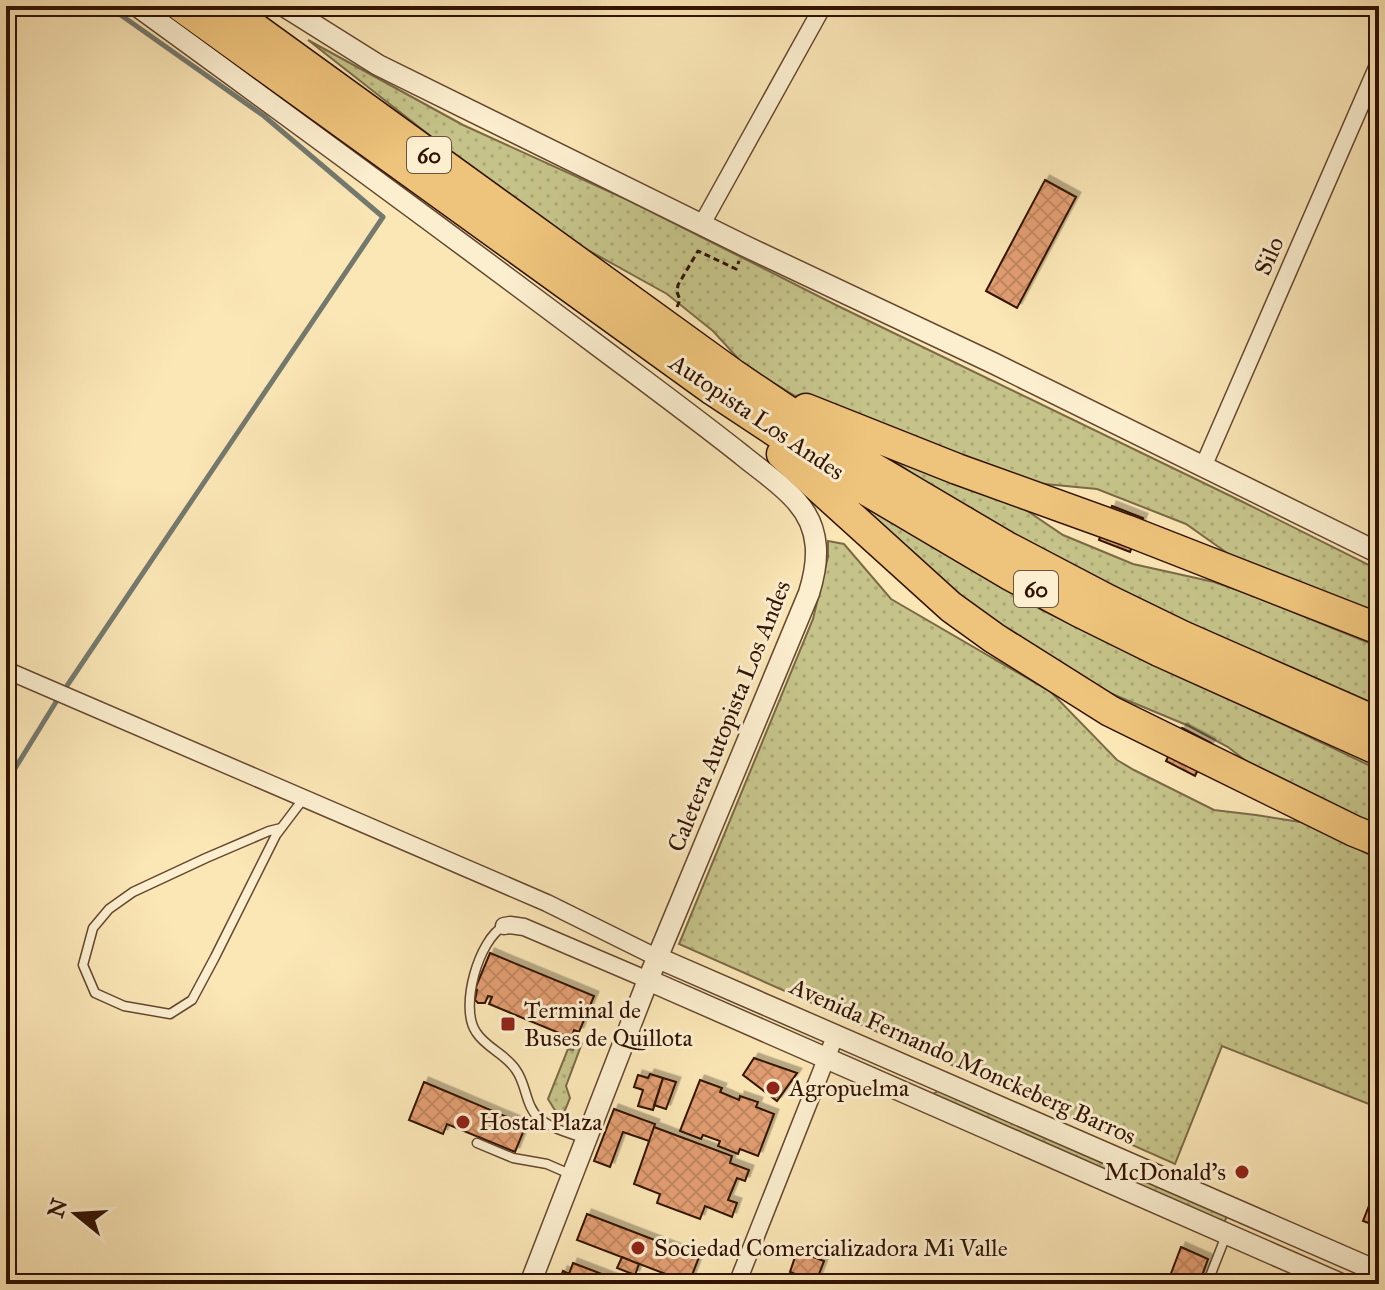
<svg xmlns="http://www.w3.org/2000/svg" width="1385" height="1290" font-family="'IM FELL Great Primer',serif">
  <defs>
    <pattern id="grass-dots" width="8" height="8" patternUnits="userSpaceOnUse" patternTransform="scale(2)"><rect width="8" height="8" fill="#c5c389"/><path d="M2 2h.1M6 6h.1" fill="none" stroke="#aaa675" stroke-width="1.8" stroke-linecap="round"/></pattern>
    <pattern id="building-cross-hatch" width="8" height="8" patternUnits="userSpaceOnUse" patternTransform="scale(2)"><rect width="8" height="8" fill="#e29e72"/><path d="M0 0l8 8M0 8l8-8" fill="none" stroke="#c28761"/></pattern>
    <filter id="shadow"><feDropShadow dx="4.5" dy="-4.5" stdDeviation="0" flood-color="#0004"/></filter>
  </defs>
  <rect width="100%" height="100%" fill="#fbe6b6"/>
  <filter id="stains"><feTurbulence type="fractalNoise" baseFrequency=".0025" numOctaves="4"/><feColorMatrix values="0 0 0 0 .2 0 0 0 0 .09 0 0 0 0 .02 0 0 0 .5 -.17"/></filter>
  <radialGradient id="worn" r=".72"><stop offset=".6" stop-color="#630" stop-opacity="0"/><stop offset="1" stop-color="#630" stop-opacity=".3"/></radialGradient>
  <path fill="url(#grass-dots)" stroke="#7b6a46" stroke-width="2" d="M308 40 463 125 630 201 838 306 1241 501 1379 570V620L1280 584 1227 553 1186 524 1097 489 1002 480 800 399 744 365 713 331 667 294 577 244 484 178Z
    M883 453 1023 508 1063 535 1133 564 1214 582 1249 594 1379 647V711L1003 537Z
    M851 495 1042 610 1379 770V834L1255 768 1228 747 1189 726 1088 684 1020 641 930 575 846 503Z
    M828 541 844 544 891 599 1051 692 1117 760 1134 770 1214 810 1256 815 1313 824 1368 854 1379 857V1108L1222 1046 1175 1164 679 944 813 619 828 557Z
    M576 1041 582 1043 566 1086 570 1098 561 1120 548 1099 568 1049 573 1050Z
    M938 1091 952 1094 1228 1214 1224 1223 933 1094Z"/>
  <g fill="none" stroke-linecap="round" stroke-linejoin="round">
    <path stroke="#74796e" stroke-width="5" d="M6 783 56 702 383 217 264 116 108 6"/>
  </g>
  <path fill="url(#building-cross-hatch)" stroke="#311202" stroke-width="2" filter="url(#shadow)" d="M1045 180 1076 197 1017 308 986 291Z
    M1112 506 1143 518 1130 552 1099 540Z
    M1182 728 1211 743 1195 776 1166 761Z
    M490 953 594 996 579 1032 574 1030 571 1038 489 1004 492 997 488 996 485 1003H478L475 1000 477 990 475 989Z
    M754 1058 797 1073 777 1101 743 1075Z
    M650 1074 663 1078 653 1110 638 1106 643 1090 634 1087 638 1075 648 1078Z
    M663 1078 676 1082 666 1109 654 1105Z
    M700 1080 722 1088 720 1092 739 1100 740 1096 758 1102 756 1107 774 1114 758 1156 740 1149 738 1154 718 1146 720 1141 703 1135 701 1139 680 1131Z
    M424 1082 526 1125 515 1152 447 1124 443 1134 409 1120Z
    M614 1109 655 1124 649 1141 623 1132 610 1167 594 1161Z
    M654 1127 732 1156 730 1163 749 1170 745 1181 737 1178 728 1200 737 1203 732 1217 705 1206 700 1219 657 1203 660 1194 634 1184Z
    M1379 1160V1227L1363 1221 1376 1188 1370 1185Z
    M587 1214 699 1257 689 1283 577 1240Z
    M1181 1247 1208 1259 1199 1284H1167Z
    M797 1251 824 1261 816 1282 790 1272Z
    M622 1257 639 1264 635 1275 617 1268Z
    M573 1263 628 1284H558L563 1271 569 1274Z"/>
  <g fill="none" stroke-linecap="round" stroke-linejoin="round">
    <defs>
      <path id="service" d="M281 828 269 831 206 858 133 892 109 909 93 928 83 965 95 993 124 1006 170 1014 192 1000 215 957 276 835 304 798
        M504 926C479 939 459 1007 476 1032 486 1048 506 1054 516 1070 527 1085 525 1107 540 1119 553 1129 571 1134 586 1139
        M477 1143 513 1158 547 1164 572 1175
        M1207 1284 1227 1233"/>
      <path id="minor" d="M702 224 823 6
        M1203 467 1379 63
        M6 670 547 903 658 958
        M504 926 510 925 524 927 648 980
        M737 1284 836 1034"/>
      <path id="tertiary" d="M137 6C291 118 444 230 597 345 645 381 694 417 742 455 760 470 782 484 797 502 821 529 819 561 809 593L648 980 530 1284
        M284 6 378 65 745 246 993 363 1379 553
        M658 958 1379 1272
        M648 980 1341 1284"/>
      <path id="motorway" d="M181 6 713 390 846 478 1012 576 1078 611 1159 651 1379 750
        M224 6 734 375 861 461 1005 546 1108 600 1182 636 1379 723
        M806 409 957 469 1126 530 1379 629
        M782 454 951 607 994 638 1110 711 1354 831 1379 841"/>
    </defs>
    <use href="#service" stroke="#64472f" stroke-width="11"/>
    <use href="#minor" stroke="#64472f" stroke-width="19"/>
    <use href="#tertiary" stroke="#64472f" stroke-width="23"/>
    <use href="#motorway" stroke="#311202" stroke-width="33"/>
    <path stroke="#311202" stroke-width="3" stroke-dasharray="6 4" stroke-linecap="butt" d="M677 307 680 300 677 292 678 285 698 251 736 269 739 261"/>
    <use href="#service" stroke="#fcefd0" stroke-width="8"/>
    <use href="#minor" stroke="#fcefd0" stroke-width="16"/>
    <use href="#tertiary" stroke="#fcefd0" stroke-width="20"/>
    <use href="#motorway" stroke="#eec37b" stroke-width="30"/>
  </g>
  <g fill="#8f2418" stroke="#fcefd0" stroke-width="3">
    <rect x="500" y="1016" width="16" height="16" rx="4"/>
    <circle cx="773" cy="1088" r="8"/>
    <circle cx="463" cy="1122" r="8"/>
    <circle cx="1242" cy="1172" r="8"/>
    <circle cx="638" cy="1248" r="8"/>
  </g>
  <g text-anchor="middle" stroke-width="6" stroke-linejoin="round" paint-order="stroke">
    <g fill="#fcefd0" stroke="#6e5440" stroke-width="2">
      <rect x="407" y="137" width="44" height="36" rx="6"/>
      <rect x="1014" y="571" width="44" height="36" rx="6"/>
    </g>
    <g font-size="22" font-weight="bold" fill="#311202">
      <text x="429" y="163">60</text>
      <text x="1036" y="597">60</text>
    </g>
    <g font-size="24" fill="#311202" stroke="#fcefd0">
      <text transform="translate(1269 256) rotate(-66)" y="8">Silo</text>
      <text transform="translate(757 417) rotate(34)" y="8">Autopista Los Andes</text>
      <text transform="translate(729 716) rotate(-68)" y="8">Caletera Autopista Los Andes</text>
      <text transform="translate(963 1061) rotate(24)" y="8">Avenida Fernando Monckeberg Barros</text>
    </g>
    <g font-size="24" fill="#311202" stroke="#fcefd0" text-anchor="start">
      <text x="524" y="1018">Terminal de<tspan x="524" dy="28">Buses de Quillota</tspan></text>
      <text x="789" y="1096">Agropuelma</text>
      <text x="479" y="1130">Hostal Plaza</text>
      <text x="1226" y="1180" text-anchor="end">McDonald's</text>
      <text x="654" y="1256">Sociedad Comercializadora Mi Valle</text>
    </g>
  </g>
  <rect width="1385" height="1290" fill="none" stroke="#fbe6b6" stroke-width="32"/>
  <rect x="8" y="8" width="1369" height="1274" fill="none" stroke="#311202" stroke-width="4"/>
  <rect x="16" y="16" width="1353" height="1258" fill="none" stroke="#311202" stroke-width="2"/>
  <g transform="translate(76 1214) rotate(288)" stroke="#fcefd0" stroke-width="6" paint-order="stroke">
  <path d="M0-6L14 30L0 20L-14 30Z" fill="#311202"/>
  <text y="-12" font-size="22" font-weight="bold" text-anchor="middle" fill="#311202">N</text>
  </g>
  <rect width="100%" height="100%" filter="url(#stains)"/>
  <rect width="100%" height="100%" fill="url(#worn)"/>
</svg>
